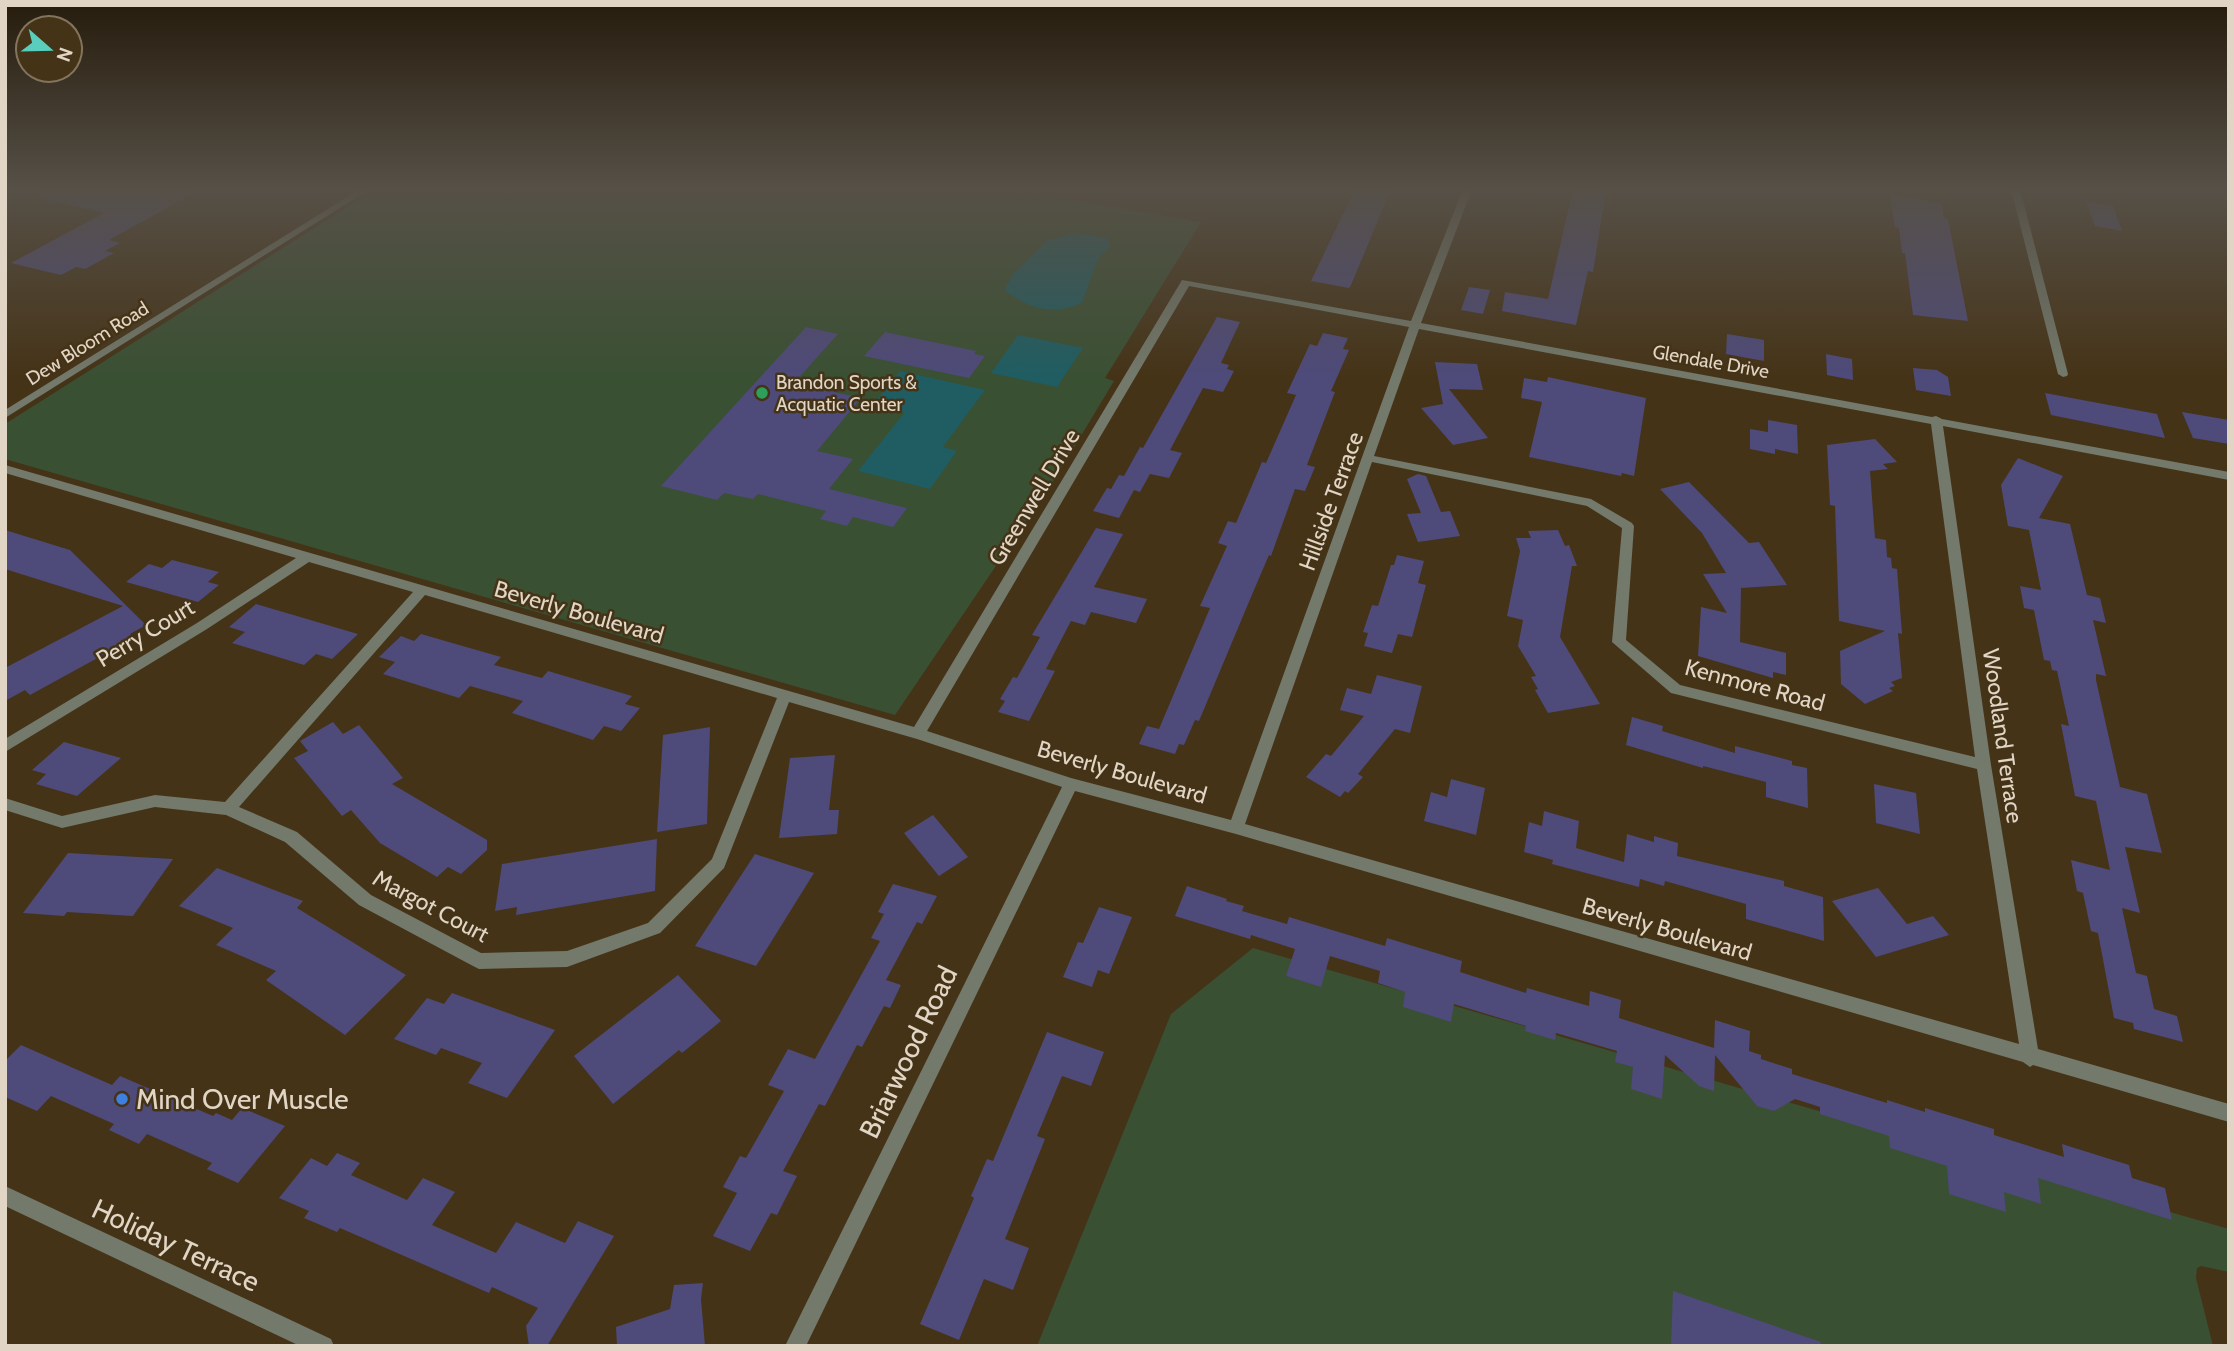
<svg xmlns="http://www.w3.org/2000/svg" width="2234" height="1351" font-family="Cabin,sans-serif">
  <rect width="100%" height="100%" fill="#453317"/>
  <path fill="#3a5033" d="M376 189H1010L1201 222 1105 378 1114 381 1058 474 895 715 5 459V424Z
    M1253 948 2229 1229V1272L2201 1266 2197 1268 2196 1278 2213 1346H1037L1171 1014Z"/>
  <path fill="#1f5d62" d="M1075 233 1107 238 1110 246 1098 259 1082 303C1051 316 1030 309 1004 290L1014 273 1048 240Z
    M1018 335 1083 348 1057 387 991 373Z
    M900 371 985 390 943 447 957 451 930 489 858 471 905 412 873 405Z"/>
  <path fill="#4e4a7a" d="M40 189H201L109 240 120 243 105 251 114 253 85 269 76 267 61 275 11 263 104 213 39 198Z
    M1355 189H1391L1351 285 1349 288 1311 281Z
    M1573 189H1606L1593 272 1588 271 1587 275 1576 325 1502 311 1505 292 1548 299Z
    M1890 195 1942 203 1944 218 1948 219 1968 321 1913 315 1905 253H1902L1899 228 1895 227Z
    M2086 202 2113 206 2122 231 2095 226Z
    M1469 287 1490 290 1483 314 1461 310Z
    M1217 317 1240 322 1221 363 1229 365 1227 369 1234 371 1223 392 1203 388 1170 450 1182 453 1169 478 1150 474 1140 492 1134 490 1119 518 1093 511 1107 488 1111 489 1119 475 1124 476 1140 447 1143 448Z
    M806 327 838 334 794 383 861 398 817 451 853 459 829 489 907 508 893 527 853 517 847 526 820 519 826 511 758 494 753 499 724 493 717 500 661 486Z
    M885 332 976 351 974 354 985 356 969 378 864 356Z
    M1323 333 1348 338 1343 349 1349 350 1331 391 1335 392 1307 465 1315 467 1305 491 1295 489 1271 556 1269 555 1251 597 1199 721 1195 720 1184 745 1179 744 1175 754 1139 744 1147 726 1159 729 1210 608 1200 606 1227 546 1218 543 1228 521 1236 523 1262 462 1266 463 1296 395 1287 393 1310 344 1317 346Z
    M1727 334 1764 340V361L1726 354Z
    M1826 354 1852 359 1853 380 1827 375Z
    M1435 362 1477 364 1483 390 1449 389 1488 438 1453 445 1421 408 1443 404Z
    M1913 368 1937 370 1948 377 1951 396 1916 390Z
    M1548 377 1646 398 1634 476 1622 473 1621 476 1529 457 1542 402 1521 398 1524 378 1547 382Z
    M2045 393 2157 414 2165 438 2051 415Z
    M2182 412 2229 420V444L2193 438Z
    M1768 420 1797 425 1798 454 1775 449V454L1750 449V429L1768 432Z
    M1875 439 1897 462 1883 464 1888 469 1870 471 1875 538 1886 540 1887 557 1891 558 1892 568 1897 569 1902 634 1898 633 1902 678 1891 682 1895 686 1889 688 1893 691 1865 704 1841 684 1840 651 1885 631 1839 621 1835 506 1830 505 1827 445Z
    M2018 458 2063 476 2039 518 2070 524 2087 595 2100 598 2106 623 2093 620 2106 676 2096 674V680L2120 787 2147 794 2162 853 2125 847 2140 913 2122 908 2136 973 2147 976 2154 1009 2177 1016 2183 1042 2134 1029 2133 1023 2114 1018 2098 933 2091 931 2083 893 2077 891 2071 860 2110 870 2096 801 2075 796 2061 724 2069 726 2057 671 2052 670 2050 661 2044 660 2034 610 2024 608 2020 586 2041 590 2029 530 2008 526 2001 485Z
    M1418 474 1426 476 1441 512 1450 511 1460 536 1418 542 1407 514 1421 513 1407 479Z
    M1689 482 1749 543 1759 542 1787 585 1741 588 1740 642 1786 653V675L1773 672V678L1698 656 1701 607 1727 613 1703 574 1726 573 1702 533 1660 489Z
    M1096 528 1123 534 1094 587 1147 599 1136 623 1091 612 1085 625 1071 621 1046 669 1055 671 1029 721 998 712 1005 701 1000 699 1013 677 1017 678 1040 637 1032 635Z
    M5 530 70 550 146 625 130 634 134 638 30 695 25 690 5 701V668L123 606 5 569Z
    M1558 530 1565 546 1569 545 1577 566H1572L1560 637 1600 704 1548 713 1535 690 1538 689 1531 677 1536 676 1518 646 1523 620 1507 616 1520 551 1516 538H1531L1528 531Z
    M1397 555 1424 561 1418 583 1426 585 1412 637 1398 634 1392 653 1364 646 1368 633 1363 632 1372 605 1378 606 1391 565H1394Z
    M172 560 219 572 208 582 219 585 198 602 126 582 149 564 162 568Z
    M256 604 358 634 332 659 316 654 304 665 232 643 245 632 229 627Z
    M421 634 501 657 494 665 542 678 548 671 632 696 625 704 640 708 621 731 604 726 593 740 512 713 523 701 470 686 459 698 383 674 395 662 379 657 401 636 414 641Z
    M1377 675 1422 686 1410 733 1395 729 1358 774 1363 777 1348 793 1345 791 1340 797 1306 777 1326 754 1331 756 1364 716 1340 710 1347 688 1371 694Z
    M1632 717 1663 726 1662 731 1735 753V746L1792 761V765L1807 768 1808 808 1766 797V782L1703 766V768L1626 745Z
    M333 722 343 734 359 725 403 778 392 784 487 840V850L461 874 448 867 437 877 380 843 351 810 342 816 294 758 308 751 300 741Z
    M710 727 707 824 657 832 663 735Z
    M64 742 121 758 77 796 36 784 46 774 32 770Z
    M835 755 829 810H839L837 834 779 838 790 758Z
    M1451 779 1485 788 1476 835 1424 821 1431 792 1447 797Z
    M1874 784 1916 793 1920 834 1876 823Z
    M1544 811 1579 821 1576 848 1624 862 1627 834 1654 842V836L1678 843 1677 856 1784 881V886L1823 897 1824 941 1746 919V904L1665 881 1664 886 1640 879 1639 887 1552 864 1553 860 1524 852 1529 822 1542 826Z
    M933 815 968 857 939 876 904 833Z
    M657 839 655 891 516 915 517 907 495 911 502 864Z
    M68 853 173 859 133 916 67 912 64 916 23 913Z
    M755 854 814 873 756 966 695 946Z
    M217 868 303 901 297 908 406 975 345 1035 266 980 276 971 216 945 233 928 179 906Z
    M893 884 937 896 922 924 917 922 886 980 901 985 890 1008 884 1006 862 1047 857 1045 825 1106 819 1104 783 1171 797 1176 777 1215 771 1213 750 1251 713 1236 737 1193 723 1187 740 1156 746 1158 784 1091 768 1085 788 1049 815 1059 880 941 871 938 884 914 878 912Z
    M1187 886 1227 899 1226 901 1244 906 1242 911 1287 924 1289 917 1385 946 1387 938 1462 961 1460 972 1526 993 1527 988 1589 1006 1590 991 1621 1000 1619 1018 1714 1048 1715 1020 1750 1031 1749 1051 1761 1055V1059L1792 1069V1074L1887 1103V1100L1925 1112V1108L1994 1129V1135L2064 1157 2062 1144 2129 1165 2132 1178 2165 1188 2172 1220 2038 1178 2041 1204 2004 1192 2006 1212 1949 1194 1947 1166 1890 1148 1889 1136 1820 1114V1107L1795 1099 1774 1111 1757 1106 1715 1055 1714 1091 1699 1086 1665 1055 1662 1099 1631 1089 1633 1067 1615 1062 1617 1051 1556 1033 1555 1040 1525 1031 1526 1026 1454 1004 1451 1022 1403 1007 1405 992 1378 983 1380 971 1330 956 1321 987 1286 976 1295 949 1251 935 1250 939 1175 916Z
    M1878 888 1907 924 1933 916 1949 935 1876 957 1832 901Z
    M1099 907 1132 917 1109 974 1098 970 1092 987 1063 977 1078 942 1083 943Z
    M678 975 721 1021 682 1053 679 1050 613 1104 574 1056Z
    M452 993 555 1030 507 1098 468 1083 482 1063 441 1048 436 1055 394 1039 427 998 444 1004Z
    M1047 1032 1104 1052 1091 1086 1062 1076 1037 1136 1045 1139 1005 1239 1029 1248 1013 1290 984 1279 959 1340 920 1324 974 1198 971 1196 987 1159 993 1161Z
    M21 1045 112 1085 120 1076 213 1116 216 1113 232 1120 242 1108 285 1126 238 1183 207 1169 212 1163 147 1134 139 1144 109 1130 114 1124 51 1096 37 1111 5 1097V1061Z
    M337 1153 360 1163 351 1175 407 1200 423 1178 455 1192 432 1225 496 1253 516 1222 565 1243 578 1221 614 1236 547 1346H529L526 1326 538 1308 492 1287 489 1293 340 1228 337 1232 304 1218 309 1211 279 1198 311 1158 327 1166Z
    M703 1283 701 1299 705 1346H617L616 1327 670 1309 674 1285Z
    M1673 1291 1821 1342 1820 1346H1671Z"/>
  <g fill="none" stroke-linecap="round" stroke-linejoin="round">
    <path fill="#73796b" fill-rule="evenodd" d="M360 189H370L5 418V410Z
      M1463 189H1472L1421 323 1932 417 1936 416 1942 419 2229 472V480L1943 426 1991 765 2038 1049 2229 1104V1122L2033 1065 2030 1067 2023 1062 1236 834 1075 791 806 1346H785L1062 787 917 739 789 702 724 868 660 933 567 967 479 969 473 966 359 905 285 842 226 815 155 807 62 828 5 810V798L62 816 155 795 225 802 413 592 309 562 207 629 5 752V739L197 623 296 558 5 473V465L914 727 1182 280 1411 321ZM1189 286 1409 327 1231 820 1071 778 927 731ZM1419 329 1931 424 1975 757 1680 685 1626 640 1634 526 1632 523 1591 499 1374 456ZM1372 462 1587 506 1622 528 1612 642 1671 693 1977 769 2019 1044 1245 824ZM425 595 777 698 712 859 648 923 567 951 481 953 371 895 297 832 239 807Z
      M2011 189H2020L2068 374 2067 376 2063 377 2058 374Z
      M5 1186 331 1339 334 1346H300L5 1206Z"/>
  </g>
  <linearGradient id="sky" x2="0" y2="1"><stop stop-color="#261c0d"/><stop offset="0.5" stop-color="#565047"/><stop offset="1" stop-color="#565047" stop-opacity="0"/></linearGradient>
  <rect width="2234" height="378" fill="url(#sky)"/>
  <circle fill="#2e9e5b" stroke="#453317" stroke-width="2.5" cx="762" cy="393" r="7"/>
  <circle fill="#3f7fe0" stroke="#453317" stroke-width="2.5" cx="122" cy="1099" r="7"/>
  <g text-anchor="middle" stroke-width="5" stroke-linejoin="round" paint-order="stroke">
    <g font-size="19" fill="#e1d6c6" stroke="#453317">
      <text transform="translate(87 343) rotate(-32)" y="7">Dew Bloom Road</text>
      <text transform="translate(1711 361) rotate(10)" y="7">Glendale Drive</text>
    </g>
    <g font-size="19" fill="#e1d6c6" stroke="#453317" text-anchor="start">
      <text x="776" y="389">Brandon Sports &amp;<tspan x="776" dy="22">Acquatic Center</tspan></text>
    </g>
    <g font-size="23" fill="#e1d6c6" stroke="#453317">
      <text transform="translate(1034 497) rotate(-59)" y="8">Greenwell Drive</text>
      <text transform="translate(1331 501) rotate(-70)" y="8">Hillside Terrace</text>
      <text transform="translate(579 612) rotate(16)" y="8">Beverly Boulevard</text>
      <text transform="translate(145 633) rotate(-31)" y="8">Perry Court</text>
      <text transform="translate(1755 685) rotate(15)" y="8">Kenmore Road</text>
      <text transform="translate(2003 736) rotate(82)" y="8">Woodland Terrace</text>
      <text transform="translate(1122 772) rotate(16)" y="8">Beverly Boulevard</text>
      <text transform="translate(431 906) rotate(28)" y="8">Margot Court</text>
      <text transform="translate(1667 929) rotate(16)" y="8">Beverly Boulevard</text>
    </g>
    <g font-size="28" fill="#e1d6c6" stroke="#453317">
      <text transform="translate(908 1052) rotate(-64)" y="10">Briarwood Road</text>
      <text transform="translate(176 1245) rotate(25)" y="10">Holiday Terrace</text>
    </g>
    <g font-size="28" fill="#e1d6c6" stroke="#453317" text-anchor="start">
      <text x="136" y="1109">Mind Over Muscle</text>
    </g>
  </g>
  <rect width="2234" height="1351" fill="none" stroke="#e1d6c6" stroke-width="14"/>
  <g transform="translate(49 49) rotate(110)"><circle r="33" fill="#453317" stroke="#83745d" stroke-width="2"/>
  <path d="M0-5L12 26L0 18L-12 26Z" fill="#5acebd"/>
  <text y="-10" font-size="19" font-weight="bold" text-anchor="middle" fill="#e1d6c6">N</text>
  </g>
</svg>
